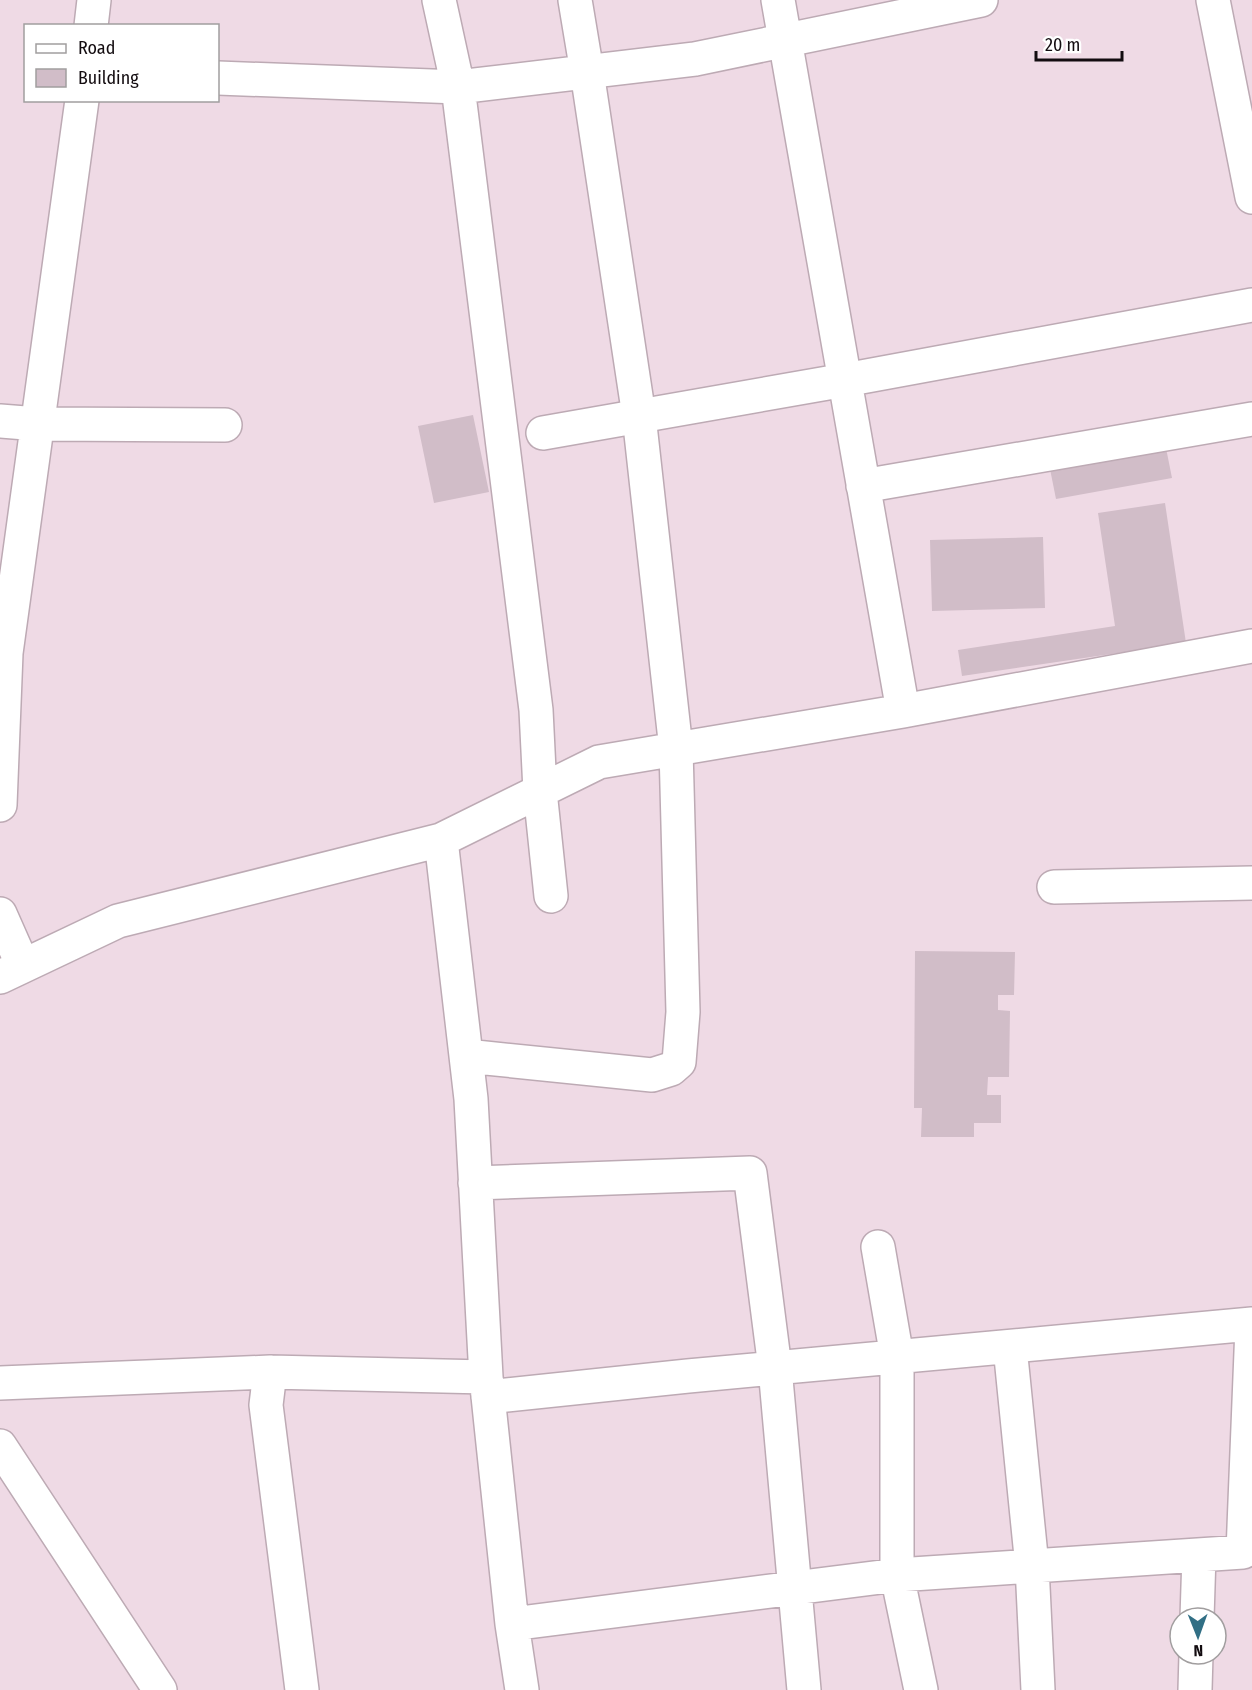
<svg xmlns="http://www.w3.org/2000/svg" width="1252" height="1690" font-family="'Fira Sans Condensed',sans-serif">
  <rect width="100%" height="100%" fill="#efdae5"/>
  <path fill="#d1bdc8" d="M473 415 489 492 434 503 418 426Z
    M1165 443 1172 478 1056 499 1049 464Z
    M1165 503 1186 643 962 676 958 650 1115 626 1098 513Z
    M1043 537 1045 608 932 611 930 540Z
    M915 951 1015 952 1014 995H998V1010L1010 1011 1009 1077H988L987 1095H1001V1123H974V1137H921L922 1108H914Z"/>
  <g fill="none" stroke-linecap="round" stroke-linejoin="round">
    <defs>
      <path id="minor" d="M439 0 458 87 536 710 540 791 551 896
        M778 0 903 711
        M1213 0 1252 197
        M91 26 94 0
        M218 78 458 87 695 59 981 0
        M0 421 38 424 225 425
        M543 433 845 380 1252 305
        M863 486 1252 419
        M0 805 6 653 82 100
        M441 840 471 1099 486 1377 512 1624
        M1054 887 1252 883
        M0 914 23 966
        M0 977 118 921 441 840 599 762 903 711 1252 646
        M466 1056 652 1075 671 1069 679 1062 683 1012 676 749 639 416 587 72 575 0
        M475 1183 750 1173 775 1368 804 1690
        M878 1247 897 1357V1575L921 1690
        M1010 1347 1032 1566 1038 1690
        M270 1372 266 1405 302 1690
        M0 1383 270 1372 486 1377
        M488 1397 688 1376 1252 1324
        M0 1446 160 1690
        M1197 1618 1199 1555
        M522 1690 512 1624 897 1575 1243 1552 1252 1327
        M1195 1690 1196 1654"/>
    </defs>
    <use href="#minor" stroke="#bdaab4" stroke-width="36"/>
    <use href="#minor" stroke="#fff" stroke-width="33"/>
  </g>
  <rect x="24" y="24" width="195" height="78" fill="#ffffff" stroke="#a19e9f" stroke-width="1.5"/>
  <rect x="36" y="44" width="30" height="9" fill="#ffffff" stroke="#a19e9f" stroke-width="1.5"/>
  <text x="78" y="54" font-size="18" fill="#130c10">Road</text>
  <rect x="36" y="69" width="30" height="18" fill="#d1bdc8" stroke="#a19e9f" stroke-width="1.5"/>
  <text x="78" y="84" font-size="18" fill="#130c10">Building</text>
  <g transform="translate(1198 1636) rotate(179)"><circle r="28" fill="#ffffff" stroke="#a19e9f" stroke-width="1.5"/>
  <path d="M0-4.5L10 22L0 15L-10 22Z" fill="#316f85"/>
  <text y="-9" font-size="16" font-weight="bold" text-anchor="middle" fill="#130c10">N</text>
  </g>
  <path d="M1036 51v9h86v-9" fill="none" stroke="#130c10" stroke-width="3"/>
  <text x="1045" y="51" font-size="18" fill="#130c10" stroke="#ffffff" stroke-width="4.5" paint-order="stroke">20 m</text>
</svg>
